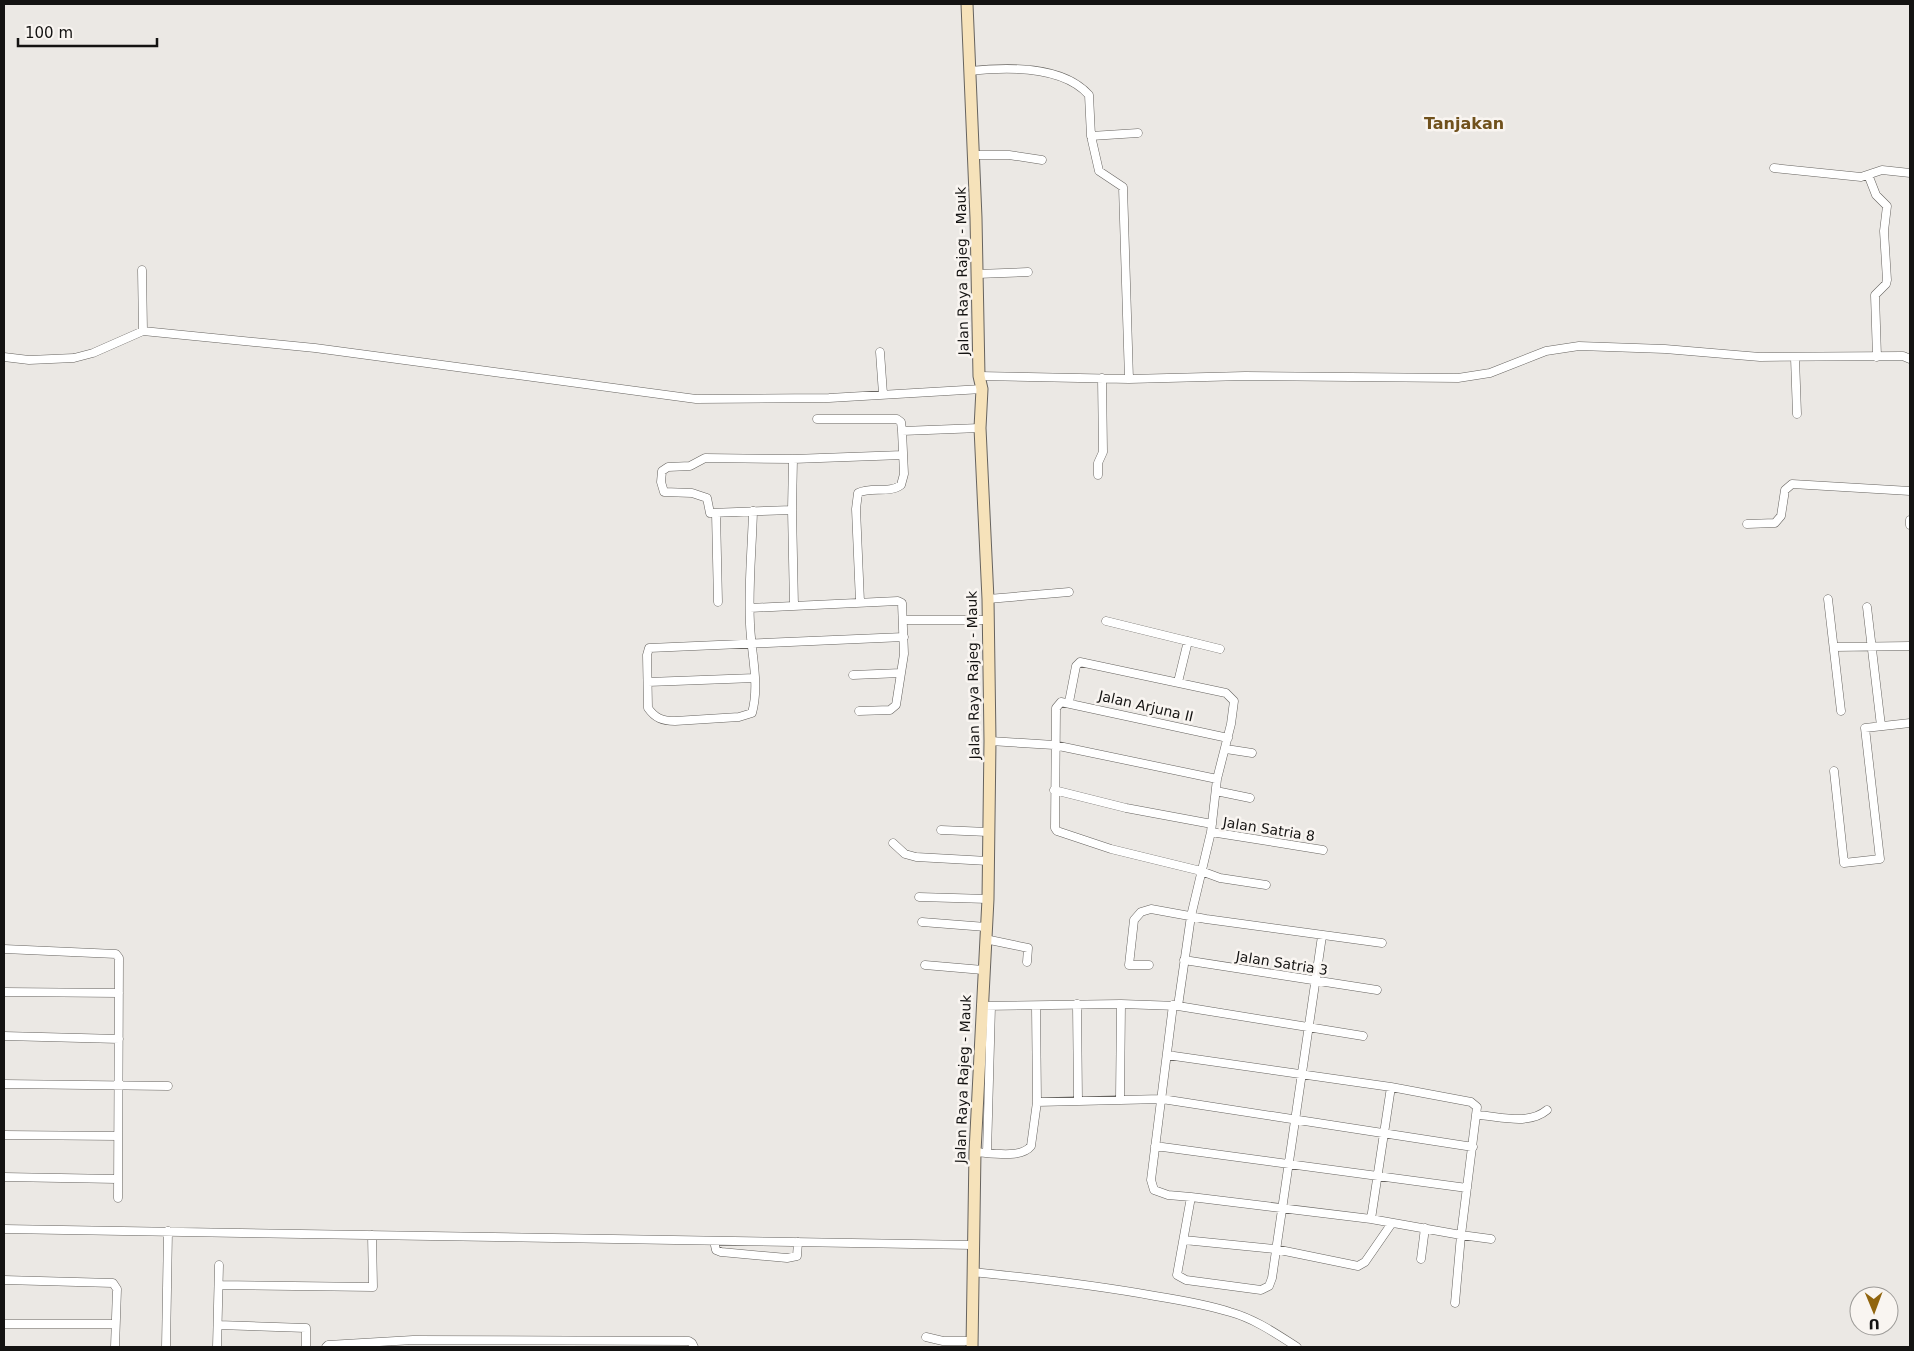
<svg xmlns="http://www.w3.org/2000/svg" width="1914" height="1351" font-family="'DejaVu Sans',sans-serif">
  <rect width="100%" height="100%" fill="#ebe8e4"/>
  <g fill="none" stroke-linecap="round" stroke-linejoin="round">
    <defs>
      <path id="street" d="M970 71C1007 67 1062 65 1089 95L1091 136 1099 171 1123 187 1129 379
        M1091 136 1138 133
        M974 155H1009L1042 160
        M1774 168 1861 177 1882 170 1910 173
        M1869 177 1876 195 1887 206 1884 231 1887 280 1886 284 1875 295 1877 357
        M142 270 143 331
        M977 274 1028 272
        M880 352 883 394
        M4 357 29 360 74 358 93 353 143 331 315 348 696 399 829 398 982 389
        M1795 358 1797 414
        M979 376 1129 379 1245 376 1458 378 1490 373 1546 351 1579 346 1665 349 1760 357 1903 356 1910 359
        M817 419H897L901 422 902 431
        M793 459 792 510 710 513 707 498 692 493 664 492 661 482 662 471 668 467 690 466 705 458 793 459 903 455
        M1098 475V463L1103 452 1102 378
        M792 510 794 606
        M753 511C752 549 748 587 750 624 751 653 760 684 752 713L739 717 675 721C662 721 655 718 648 708L647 655 649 648 904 637
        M716 513 718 602
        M1910 520V525
        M1747 524 1775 523 1781 516 1785 490 1792 484 1910 491
        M988 599 1069 592
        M1828 599 1841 711
        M860 602 856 509 858 493C871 486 889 494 901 485L904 474 902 431 980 428
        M1867 607 1881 726
        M750 608 898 601 902 603 904 654 896 705 890 710 859 711
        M904 620H988
        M1106 621 1220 649
        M1834 647 1910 646
        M853 675 901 673
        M648 682 755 678
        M1178 682 1188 641
        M1069 702 1076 666 1080 662 1226 693 1234 701 1231 724 1217 779 1211 832 1191 916 1178 1006
        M1228 738 1061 702 1056 708 1055 828 1057 831 1111 849 1201 871 1220 878 1266 885
        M990 741 1054 745 1217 779
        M1226 749 1252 753
        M1834 771 1844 863 1880 859 1865 728 1910 723
        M1054 790 1126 808 1212 824
        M1216 791 1250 798
        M941 830 988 832
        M1211 832 1323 850
        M893 843 905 854 916 857 988 861
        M919 897 988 899
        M922 922 986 927
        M985 939 1028 948 1027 962
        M4 949 116 954 119 958 118 1198
        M1184 960 1377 990
        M925 965 983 970
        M1149 965H1129L1134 920 1141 912 1151 909 1206 919 1382 943
        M4 992 119 993
        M1077 1004 1078 1101
        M1173 1005 1151 1180 1154 1190 1168 1195 1191 1197 1177 1275 1186 1280 1261 1290 1269 1286 1272 1278 1322 936
        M981 1006 1121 1004 1178 1006 1363 1036
        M1036 1006 1037 1102
        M4 1036 119 1039
        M1167 1055 1391 1087 1471 1102 1477 1107 1461 1235 1371 1219 1191 1197
        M4 1084 168 1086
        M1120 1099 1121 1004
        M1477 1115C1499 1116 1528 1126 1547 1110
        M4 1135 118 1136
        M1155 1146 1467 1188
        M975 1152C990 1153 1021 1159 1031 1146L1037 1102 1162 1099 1473 1147
        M987 1153 991 1006
        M4 1177 117 1179
        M1371 1219 1391 1087
        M4 1229 973 1245
        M1184 1240 1275 1249 1358 1266 1365 1262 1392 1223
        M714 1241 716 1250 721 1252 787 1258 797 1256 798 1242
        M1421 1259 1425 1228
        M972 1272C1033 1278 1094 1285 1155 1296 1180 1300 1205 1304 1230 1312 1255 1319 1275 1333 1297 1347
        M4 1280 113 1283 117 1289 115 1347
        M219 1285 373 1287 372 1235
        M1455 1303 1461 1235 1491 1239
        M4 1324H114
        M218 1325 306 1328V1347
        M926 1337 943 1341H972
        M166 1347 168 1231
        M217 1347 219 1265
        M326 1347 328 1345 413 1340 689 1341 692 1343 694 1347"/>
      <path id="secondary" d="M967 4 976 218 979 376 982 389 980 428 988 599 990 741 988 899 975 1152 972 1347"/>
    </defs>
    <use href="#street" stroke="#66635f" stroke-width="9"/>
    <use href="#secondary" stroke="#66635f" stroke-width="13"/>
    <use href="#street" stroke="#fff" stroke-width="8"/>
    <use href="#secondary" stroke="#f6e2ba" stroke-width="11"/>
  </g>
  <g text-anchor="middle" stroke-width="5" stroke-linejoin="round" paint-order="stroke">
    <g font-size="14" fill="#141312" stroke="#f9f5f1">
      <text transform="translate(962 271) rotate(-91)" y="5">Jalan Raya Rajeg - Mauk</text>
      <text transform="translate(973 675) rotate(-91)" y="5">Jalan Raya Rajeg - Mauk</text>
      <text transform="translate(1146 706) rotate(13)" y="5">Jalan Arjuna II</text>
      <text transform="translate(1269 829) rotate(9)" y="5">Jalan Satria 8</text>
      <text transform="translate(1282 963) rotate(9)" y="5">Jalan Satria 3</text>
      <text transform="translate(963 1079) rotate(-88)" y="5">Jalan Raya Rajeg - Mauk</text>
    </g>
    <g font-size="16" font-weight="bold" fill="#70511c" stroke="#f9f5f1">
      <text x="1464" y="129">Tanjakan</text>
    </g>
  </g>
  <rect width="1914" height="1351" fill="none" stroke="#141312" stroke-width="10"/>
  <g transform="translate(1874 1311) rotate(179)"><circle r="24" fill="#f9f5f1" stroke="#9d9b98"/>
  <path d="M0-4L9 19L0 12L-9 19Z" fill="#91650f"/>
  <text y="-8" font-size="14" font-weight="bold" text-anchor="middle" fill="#141312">U</text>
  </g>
  <path d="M18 38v8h139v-8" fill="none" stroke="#141312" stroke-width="2.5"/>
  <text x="25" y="38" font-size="15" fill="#141312" stroke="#f9f5f1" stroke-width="4" paint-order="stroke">100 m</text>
</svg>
